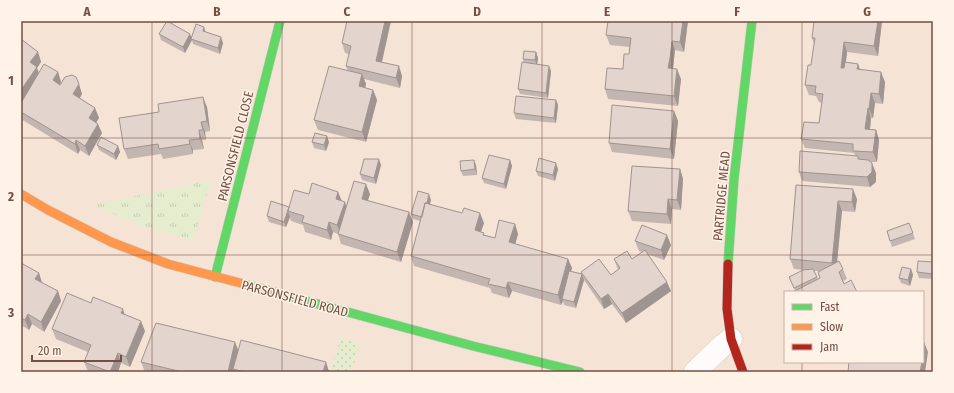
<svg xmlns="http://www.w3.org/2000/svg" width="954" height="393" font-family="'Fira Sans Condensed',sans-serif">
  <defs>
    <pattern id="grass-tufts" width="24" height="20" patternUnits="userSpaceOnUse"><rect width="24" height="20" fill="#e5edce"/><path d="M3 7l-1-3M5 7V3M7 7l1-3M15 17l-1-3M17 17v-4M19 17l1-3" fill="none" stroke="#c8cdb2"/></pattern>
    <pattern id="garden-dots" width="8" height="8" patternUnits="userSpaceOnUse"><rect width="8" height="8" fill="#e5edce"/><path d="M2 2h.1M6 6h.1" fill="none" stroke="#c8cdb2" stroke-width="1.8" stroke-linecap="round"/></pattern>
  </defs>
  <rect width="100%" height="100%" fill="#f7eee5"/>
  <path fill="#f5e3d6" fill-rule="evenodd" d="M21 21H933V372H21ZM785 292H923V362H785Z"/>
  <path fill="url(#grass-tufts)" d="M211 180 193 240 146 228 93 205Z"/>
  <path fill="url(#garden-dots)" d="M340 338 359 344 352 372H331Z"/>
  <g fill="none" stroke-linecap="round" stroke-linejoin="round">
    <defs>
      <path id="street" d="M695 372 723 345 731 339"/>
      <path id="fast" d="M728 264 734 179 752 21
        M215 277 280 21
        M244 284 473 346 580 372"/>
      <path id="slow" d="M21 194 48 210 111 242 168 264 244 284"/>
      <path id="jam" d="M728 264 727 309 731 339 743 372"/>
    </defs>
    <use href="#street" stroke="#d8cac4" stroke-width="23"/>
    <use href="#fast" stroke="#d7c9c2" stroke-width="10"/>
    <use href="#slow" stroke="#d7c9c2" stroke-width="10"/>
    <use href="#jam" stroke="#d7c9c2" stroke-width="10"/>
    <use href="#street" stroke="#fefcfb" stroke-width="22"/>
    <use href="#fast" stroke="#63d668" stroke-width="9"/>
    <use href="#slow" stroke="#ff974d" stroke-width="9"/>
    <use href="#jam" stroke="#b3261e" stroke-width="9"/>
  </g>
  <path fill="#c3b6b0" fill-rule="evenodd" d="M347 21 382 62 402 76 400 88 364 79 366 84 365 88 373 90 377 100 366 142 318 130 314 120 348 71 346 66 349 54 345 53 342 43Z
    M688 21 684 52 675 50 673 68V69L681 79 678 106 608 99 605 89 623 69 629 54 630 47 610 45 606 35Z
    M814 21H882L878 56 847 52 846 62 858 64 860 70 885 82 883 104 875 103 873 118H871L870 129 876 130 879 140 877 162H870L876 173V182L870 187 802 181 799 172 855 155 854 153 805 148 801 139 819 123 822 103 819 102 816 96 809 95 805 85 811 65 814 44 812 38Z
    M206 32 223 43 220 54 193 44 192 40 185 53 161 40 159 34H190L192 38Z
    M21 39 38 52 41 62 37 68 39 73 58 72 61 82 60 84V85L76 77 82 94 80 98 95 108 99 118 96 122 102 133 89 156 80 150 78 154 21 119Z
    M536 52 538 58 537 64 551 71 548 98 520 94 518 89 524 63 523 59Z
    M556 100 558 105 556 123 516 119 514 113Z
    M207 107 210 131 205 132 206 140H202L204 149 193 150V154L163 159 161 154 128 159 124 149Z
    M674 111 678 121 674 159 612 152 609 143Z
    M312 142H329L326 151 314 148Z
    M97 145 118 146 120 152 116 160 99 150Z
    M510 160 512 166 506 189 484 183 482 178Z
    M381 165 376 184 362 180 360 174Z
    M476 165 477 175 463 176 461 171Z
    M558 169 555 181 538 176 536 171Z
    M680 169 683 179 681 210 672 209 671 224 632 221 628 211Z
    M796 185 857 199 855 212 842 211 837 263 843 269 847 279 843 281 844 284 857 292 795 291 789 277 806 270 794 269 790 259ZM814 271H820L818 272 820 278 818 279Z
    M338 192 342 201 346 206 370 194 368 200 413 222 401 262 341 244 338 234 333 232 331 240 305 232 303 225 291 221 290 217 286 227 269 222 267 216 289 207 309 194Z
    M431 200 430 204 484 223 481 232 485 235 495 238 515 224 518 234 515 244 568 259 572 268 571 271 582 274 581 272 611 275 618 270 614 259H632L642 252 639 251 635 241 671 245 664 260 647 254 671 291 626 323 612 304 604 309 584 280 576 308 564 305 563 301 561 305 512 291 509 298 492 293 490 288 414 266 411 256 420 221 413 219 411 214Z
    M909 223 915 239 892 247 887 231Z
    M933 262V279L919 278 917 272Z
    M21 263 39 273 42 283 58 291 61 301 44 332 32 324 29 330 21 325Z
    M911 269 913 275 910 286 901 283 899 278Z
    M91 303 125 315 145 331 130 367 121 363 118 372H88L84 362 88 352 56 339 52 329Z
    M238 350 326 362 329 372H234V371V372H145L141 362Z"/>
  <path fill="#9f9490" d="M385 21H391L380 71 376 61Z
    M683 21H688L684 52 680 42Z
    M878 21H882L878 56 874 46Z
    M204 27 206 33 203 31Z
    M190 34 192 40 185 53 183 47Z
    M221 37 223 43 220 54 218 48Z
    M672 41 675 50 672 78 668 68Z
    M844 42 847 52 844 78 841 68Z
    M38 52 41 62 37 68 40 77 21 105V90L30 62Z
    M536 52 538 58 537 66 535 60Z
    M858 64 861 73 857 69Z
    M399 66 402 76 400 88 396 78Z
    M549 66 551 71 548 98 546 93Z
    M677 69 681 79 678 106 674 96Z
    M58 72 61 82 56 90 53 80Z
    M881 72 885 82 883 104 879 94Z
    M362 74 366 84 363 96 359 86Z
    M79 84 82 94 76 104 73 94Z
    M373 90 377 100 366 142 362 132Z
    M871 93 875 103 873 118 869 109Z
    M203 97 207 107 210 131 207 121Z
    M556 100 558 105 556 123 554 118Z
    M95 108 99 118 93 128 89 118Z
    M868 108 871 118 869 139 865 129Z
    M674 111 678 121 674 159 670 149Z
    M201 122 205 132 206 140 203 130Z
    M98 124 102 133 89 156 85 146Z
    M199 130 202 140 204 149 200 139Z
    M876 130 879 140 877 162 873 152Z
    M327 136 329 142 326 151 324 145Z
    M76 140 80 150 78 154 75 144Z
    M189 140 193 150V154L190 144Z
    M118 146 120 152 116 160 114 154Z
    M379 159 381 165 376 184 374 178Z
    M474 160 476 165 477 175 475 169Z
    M510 160 512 166 506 189 504 184Z
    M556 163 558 169 555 181 553 175Z
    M872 163 876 173V182L870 187 867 177Z
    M680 169 683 179 681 210 677 200Z
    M366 184 370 194 365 208 362 199Z
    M853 189 857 199 855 212 852 202Z
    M338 192 342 202 336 199Z
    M429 194 431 200 425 222 423 217Z
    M668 199 672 209 671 224 667 214Z
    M838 201 842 211 836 272 832 263Z
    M345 202 348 212 341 235 337 225Z
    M288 211 290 217 286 227 284 222Z
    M409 212 413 222 401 262 397 252Z
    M480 213 484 223 478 240 475 230Z
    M329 222 333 232 331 240 327 230Z
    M515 224 518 234 513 252 509 242Z
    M667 235 671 245 664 260 661 250Z
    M568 259 572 268 563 299H562L563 301 561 305 558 295Z
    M911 269 913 275 910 286 908 280Z
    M39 273 42 283 35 279Z
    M582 275 584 280 576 308 574 302Z
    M508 282 512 291 509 298 506 288Z
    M667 282 671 291 626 323 622 313Z
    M58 291 61 301 44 332 41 322Z
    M608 294 612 304 604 309 601 299Z
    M123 309 126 319 121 313Z
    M28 314 32 324 29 330 25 320Z
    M141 321 145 331 130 367 126 357Z
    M235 342 239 352 233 369 234 372H228Z
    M924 342 928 352 925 372H920L922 362H923V353Z
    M118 353 121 363 118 372H110Z
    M326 362 329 372H323Z"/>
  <path fill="#e3d4cd" stroke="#9f9490" d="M167 21 190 34 183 47 159 34Z
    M347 21H385L376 61 399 66 396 78 346 66 351 46 342 43Z
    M608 21H683L680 42 672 41 670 58 668 68 677 69 674 96 605 89 607 68 623 69 624 54H629L631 38 606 35Z
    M814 21H878L874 46 844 42 841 68H844L845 62 858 64 857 69 881 72 879 94 871 93 869 109 868 108 865 129 876 130 873 152 853 151V144L801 139 804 122 819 123 823 94 815 93 816 86 805 85 808 65H811L813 51 815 38H812Z
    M196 24 204 27 203 31 221 37 218 48 191 39Z
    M21 39 38 52 30 62 37 67 21 90Z
    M524 51 536 52 535 60 523 59Z
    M522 62 549 66 546 93 518 89Z
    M44 64 58 72 53 80 60 85 65 77 72 75 76 77 79 84 73 94 95 108 89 118 98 124 85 146 76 140 75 144 21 112V103Z
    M329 66 362 74 359 86 373 90 362 132 314 120Z
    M516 96 556 100 554 118 514 113Z
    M203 97 207 121 201 122 203 130H199L200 139 189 140 190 144 159 149 158 144 124 149 119 118 159 112 158 104Z
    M612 105 674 111 670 149 609 143Z
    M315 133 327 136 324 145 312 142Z
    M101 137 118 146 114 154 97 145Z
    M800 151 858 156V159L868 160 872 163V172L867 177 799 172Z
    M489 155 510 160 504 184 482 178Z
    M539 158 556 163 553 175 536 171Z
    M364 159H379L374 178 360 174Z
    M474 160 475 169 461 171 460 161Z
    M632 166 680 169 677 200 668 199 667 214 628 211Z
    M354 181 366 184 362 199 409 212 397 252 338 234Z
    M312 183 338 192 336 199 345 202 337 225 329 222 327 230 302 222 304 216 288 211 294 190 309 194Z
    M796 185 853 189 852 202 838 201 832 263 790 259Z
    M418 191 429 194 427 203H425L422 217 411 214Z
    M271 201 289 207 284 222 267 216Z
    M425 203 462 213 464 208 480 213 475 230 484 233 483 235 495 238 499 220 515 224 509 242 568 259 558 295 508 282 506 288 488 284 490 279 411 256Z
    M909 223 913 233 890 241 887 231Z
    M642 225 667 235 661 250 635 241Z
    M645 250 667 282 622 313 608 294 601 299 581 272 599 259 611 275 620 268 614 259 627 251 632 259Z
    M839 261 843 269 839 272 844 284 851 280 857 292H793L820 278 818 272Z
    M918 261 933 262V274L917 272Z
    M21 263 39 273 35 279 58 291 41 322 28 314 25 320 21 318Z
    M902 267 911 269 908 280 899 278Z
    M813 269 817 277 794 288 789 277 803 270Z
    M569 271 582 274 574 302 562 299Z
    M67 293 91 303 93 297 123 309 121 313 141 321 126 357 118 353 110 372 84 362 91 345 52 329Z
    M156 323 235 342 228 372H182L141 362Z
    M241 340 326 362 323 372H245L233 369Z
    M923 342H924L923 353Z
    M849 362H922L920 372H848Z"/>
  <path fill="none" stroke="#764e44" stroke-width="1" stroke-opacity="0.55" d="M152 21V372M282 21V372M412 21V372M542 21V372M672 21V372M802 21V292M21 138H933M21 255H933M802 362V372"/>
  <g text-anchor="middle" stroke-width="3" stroke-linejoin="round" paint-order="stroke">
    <g font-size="13" fill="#764e44" stroke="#fff2e6">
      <text transform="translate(235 146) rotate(-76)" y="5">PARSONSFIELD CLOSE</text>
      <text transform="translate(721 196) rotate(-85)" y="5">PARTRIDGE MEAD</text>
      <text transform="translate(295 298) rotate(15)" y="5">PARSONSFIELD ROAD</text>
    </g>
  </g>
  <rect width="954" height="393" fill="none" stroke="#fff2e6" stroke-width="44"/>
  <rect x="784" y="291" width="140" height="72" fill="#fff2e6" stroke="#c8b0a5"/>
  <rect x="792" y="304" width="20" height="6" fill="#63d668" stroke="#c8b0a5"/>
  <text x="820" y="311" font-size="12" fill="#764e44">Fast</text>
  <rect x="792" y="324" width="20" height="6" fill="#ff974d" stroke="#c8b0a5"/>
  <text x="820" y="331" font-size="12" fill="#764e44">Slow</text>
  <rect x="792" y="344" width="20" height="6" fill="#b3261e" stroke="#c8b0a5"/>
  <text x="820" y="351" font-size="12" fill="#764e44">Jam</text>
  <path d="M32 355v6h89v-6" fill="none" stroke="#764e44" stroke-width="2"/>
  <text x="38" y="355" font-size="12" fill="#764e44" stroke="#fff2e6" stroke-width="3" paint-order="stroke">20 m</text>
  <rect x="22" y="22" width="910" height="349" fill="none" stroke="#764e44" stroke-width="1.5"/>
  <g font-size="13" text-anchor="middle" font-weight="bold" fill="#764e44">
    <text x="87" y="16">A</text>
    <text x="217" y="16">B</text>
    <text x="347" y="16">C</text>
    <text x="477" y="16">D</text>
    <text x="607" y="16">E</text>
    <text x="737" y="16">F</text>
    <text x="867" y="16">G</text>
    <text x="11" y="85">1</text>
    <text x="11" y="201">2</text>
    <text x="11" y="317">3</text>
  </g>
</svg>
